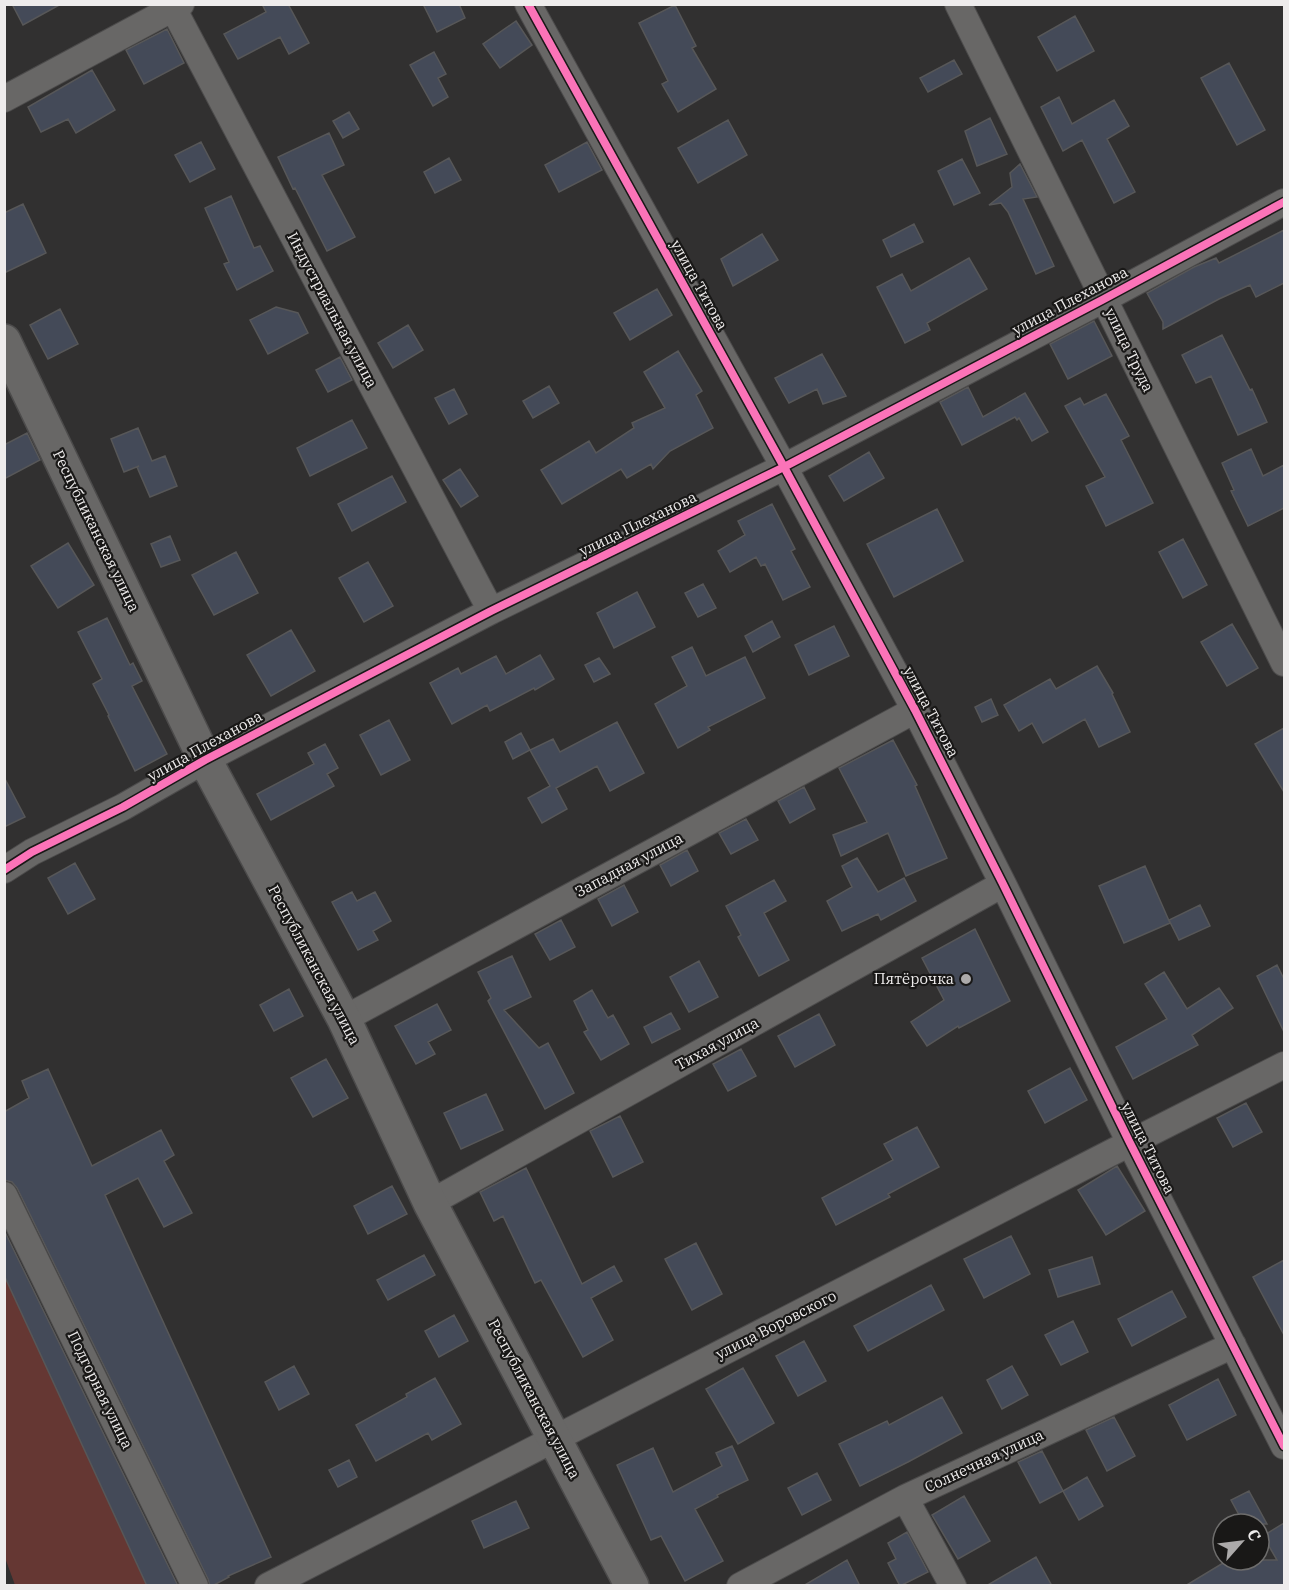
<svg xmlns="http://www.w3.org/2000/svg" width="1289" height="1590" font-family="'IBM Plex Serif',serif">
  <rect width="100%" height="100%" fill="#313030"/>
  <path fill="#653733" d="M4 1275 147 1585H15L4 1555Z"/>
  <path fill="#444a58" stroke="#575758" stroke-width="1.5" d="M12 4H61L23 25Z
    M262 4H288L309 43 289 54 280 37 238 59 224 34 266 12Z
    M423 4H459L465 18 437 32Z
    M675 5 696 46 692 48 716 89 678 112 662 84 668 81 639 23Z
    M1075 16 1094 51 1057 71 1038 37Z
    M516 21 532 45 500 68 483 44Z
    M167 29 184 63 144 84 126 50Z
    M434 52 446 74 438 78 448 97 433 106 410 65Z
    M954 60 962 74 928 92 920 78Z
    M1229 63 1265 130 1237 145 1201 78Z
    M92 70 115 110 76 133 68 119 41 132 28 107Z
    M1059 97 1072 124 1114 100 1129 126 1107 139 1135 192 1114 203 1082 140 1063 151 1041 107Z
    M349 112 359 129 343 138 333 121Z
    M990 118 1007 154 977 166 965 131Z
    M728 120 747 155 698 183 678 148Z
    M329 133 344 165 322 175 355 237 327 251 295 188 293 189 278 157Z
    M201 142 215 169 190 182 175 155Z
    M587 142 602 170 559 192 545 165Z
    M449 158 461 180 435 193 424 172Z
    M962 159 980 193 954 205 938 171Z
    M1020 164 1037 197 1023 199 1054 266 1036 274 1008 212 1001 203 989 205 1012 187 1010 173Z
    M231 196 254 248 260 246 273 271 237 290 224 264 229 262 205 208Z
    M23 204 46 253 4 273V213Z
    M914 224 923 242 891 257 883 240Z
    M1284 230V283L1256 297 1250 285 1219 299 1163 329V322L1147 293 1194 267 1216 258 1219 263Z
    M762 234 778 260 733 286 721 259Z
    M969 258 987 289 927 323 930 330 905 343 877 287 902 274 911 291Z
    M657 289 672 315 630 340 614 313Z
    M276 307 298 313 308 333 268 354 250 320Z
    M60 309 78 344 48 359 30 325Z
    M1094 321 1112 356 1068 379 1050 344Z
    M408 325 423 350 393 368 378 343Z
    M1222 335 1250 390 1252 389 1267 422 1238 435 1211 376 1196 383 1182 355Z
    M678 351 702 391 696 395 713 428 670 451 653 469 651 464 627 478 621 469 562 504 541 470 589 441 596 453 634 428 632 423 665 408 644 372Z
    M822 354 846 396 823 404 817 389 789 403 775 378Z
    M340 357 352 380 328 392 316 370Z
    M549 386 559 403 533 418 523 401Z
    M968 387 983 417 1025 393 1048 432 1032 441 1019 418 1017 420 1015 417 962 445 940 402Z
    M454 389 467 414 449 424 435 398Z
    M1106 394 1129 436 1121 440 1153 503 1106 526 1086 486 1105 477 1065 406 1080 398 1084 405Z
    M352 420 367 448 310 476 297 448Z
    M138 428 152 461 165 456 177 486 150 497 137 467 139 466 124 472 111 439Z
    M27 433 40 460 4 479V445Z
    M1251 449 1263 476 1284 465V508L1248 526 1231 491 1234 490 1222 463Z
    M869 452 884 478 844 501 829 476Z
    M460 469 478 496 461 507 443 480Z
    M392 476 406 502 352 531 338 504Z
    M772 504 795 549 791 551 810 587 783 600 765 564 761 566 756 557 730 572 718 551 745 535 738 521Z
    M937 509 963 561 894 597 867 544Z
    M170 536 180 560 161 567 151 544Z
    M1183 539 1207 585 1183 598 1159 552Z
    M68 543 94 585 58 608 31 566Z
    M236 552 258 593 214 615 192 575Z
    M368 562 393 606 364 622 339 578Z
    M703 584 716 608 698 617 685 593Z
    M637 592 655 627 614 648 597 613Z
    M107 618 130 665 133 663 142 681 132 686 167 754 135 771 108 716 109 715 93 684 102 679 78 632Z
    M772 621 780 637 753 652 745 636Z
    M1232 624 1258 668 1227 686 1201 642Z
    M834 626 849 656 809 675 795 645Z
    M291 630 315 671 271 696 247 655Z
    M692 647 706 676 745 657 765 698 708 727 710 730 678 748 655 704 687 686 672 657Z
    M540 655 554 679 535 690 534 688 490 711 487 705 452 724 430 683 458 668 461 674 496 656 506 674Z
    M599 658 610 674 594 682 585 665Z
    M1097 666 1113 693 1112 694 1130 732 1099 747 1085 719 1043 743 1032 723 1019 731 1004 705 1050 679 1056 689Z
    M991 699 998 715 982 722 975 707Z
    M389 720 410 760 381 775 360 735Z
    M617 722 644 773 610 791 597 766 556 788 567 809 542 823 528 798 550 786 530 750 553 739 560 752Z
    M1284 728V792L1255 744Z
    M521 733 530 750 513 759 505 742Z
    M893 740 917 785 915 786 947 858 906 876 888 833 841 856 833 835 867 822 839 768Z
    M325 744 338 768 327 774 334 786 271 820 257 794 314 764 308 753Z
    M4 777 25 817 4 827Z
    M804 787 815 809 790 823 778 801Z
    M746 819 758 840 731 854 719 833Z
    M687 850 698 871 671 886 660 865Z
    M857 858 878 892 904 878 916 901 881 920 878 914 842 931 827 901 852 887 842 866Z
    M75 863 95 899 68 914 48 878Z
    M1145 866 1170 923 1124 943 1099 886Z
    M774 880 786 901 764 913 789 960 759 976 738 937 741 935 726 906Z
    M624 885 638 912 612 926 598 899Z
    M352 892 357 901 375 892 391 921 373 931 378 940 358 950 332 902Z
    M1200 905 1210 926 1179 940 1169 920Z
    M561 920 575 947 550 960 535 934Z
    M975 929 1010 1001 959 1028 958 1026 927 1046 911 1022 944 1000 922 958Z
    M512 956 531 997 504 1010 539 1048 548 1043 574 1093 545 1109 488 1001 491 998 478 972Z
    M699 961 718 997 689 1012 670 977Z
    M1277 965 1284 979V1032L1257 976Z
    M1164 972 1187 1009 1219 988 1233 1008 1192 1035 1198 1045 1133 1079 1116 1047 1167 1019 1145 984Z
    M289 989 303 1016 274 1031 260 1005Z
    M592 990 608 1018 613 1015 629 1044 601 1060 584 1032 588 1030 574 1001Z
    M437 1004 451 1030 428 1042 435 1054 416 1064 395 1026Z
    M671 1013 680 1029 652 1043 644 1027Z
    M819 1014 835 1045 795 1067 778 1036Z
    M741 1049 756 1076 728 1091 713 1064Z
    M326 1059 348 1098 313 1117 291 1078Z
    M1070 1068 1087 1100 1045 1123 1028 1091Z
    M48 1069 92 1166 161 1130 174 1155 164 1161 192 1213 164 1227 138 1178 105 1195 271 1557 228 1576 229 1577 212 1586H210L208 1579 17 1188 12 1182 4 1180V1112L29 1098 22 1081Z
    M486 1094 503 1130 461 1149 444 1113Z
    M1246 1103 1262 1132 1233 1147 1217 1118Z
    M620 1116 643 1162 613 1177 590 1131Z
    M917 1127 939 1167 888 1194 890 1197 836 1225 822 1198 893 1160 884 1144Z
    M1117 1166 1145 1211 1106 1235 1078 1190Z
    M526 1168 582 1284 614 1266 622 1281 591 1298 613 1340 583 1357 541 1280 535 1283 503 1216 494 1221 480 1192Z
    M392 1186 407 1214 368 1234 354 1206Z
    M4 1230 178 1586H147L4 1275Z
    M1011 1236 1030 1274 984 1298 964 1259Z
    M696 1243 722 1294 692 1310 665 1259Z
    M424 1255 435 1275 388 1300 377 1280Z
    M1092 1257 1100 1284 1058 1297 1049 1270Z
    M1284 1260V1335L1253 1277Z
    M931 1285 944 1310 868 1351 854 1326Z
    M1172 1291 1186 1317 1132 1346 1118 1319Z
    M454 1315 468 1341 439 1357 425 1331Z
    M1073 1321 1088 1352 1061 1365 1045 1335Z
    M804 1341 826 1381 798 1396 776 1356Z
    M294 1366 309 1394 279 1410 265 1382Z
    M1012 1366 1028 1395 1002 1409 987 1380Z
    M743 1368 774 1423 738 1444 706 1389Z
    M435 1378 461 1424 432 1440 428 1433 376 1461 356 1425 407 1397 406 1394Z
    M1218 1379 1236 1415 1187 1440 1169 1405Z
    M942 1397 962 1433 908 1462 860 1486 839 1444 887 1421 889 1425Z
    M1114 1417 1135 1456 1107 1471 1086 1430Z
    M732 1446 748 1480 717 1495 718 1497 695 1509 723 1561 685 1581 661 1536 651 1540 617 1465 653 1448 673 1492 722 1466 716 1453Z
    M1042 1451 1063 1491 1040 1503 1018 1462Z
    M349 1460 357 1477 338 1487 329 1470Z
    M817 1473 831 1500 802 1515 788 1488Z
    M1087 1477 1103 1506 1079 1520 1063 1491Z
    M1249 1491 1267 1524H1244L1231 1500Z
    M964 1496 990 1541 958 1559 932 1515Z
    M516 1501 529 1528 484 1548 472 1521Z
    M1284 1523V1586H1185L1228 1560H1277L1263 1536Z
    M907 1532 928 1572 900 1586 888 1563 896 1559 888 1543Z
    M1036 1557 1052 1586H986Z
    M847 1560 860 1586H803Z"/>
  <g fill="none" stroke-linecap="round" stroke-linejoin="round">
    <defs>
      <path id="street" d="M528 4 784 467 915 710 1003 884 1130 1143 1284 1446
        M958 4 1284 663
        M173 8 491 611
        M4 99 181 4
        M4 870 32 852 123 807 205 760 491 611 784 467 1104 299 1284 202
        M344 1019 915 710
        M4 1195 195 1586
        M430 1203 1003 884
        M905 1498 953 1586
        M268 1586 1130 1143 1284 1065
        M740 1586 905 1498 1233 1345"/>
      <path id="secondary" d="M4 341 205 760 344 1019 430 1203 632 1586"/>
    </defs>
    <use href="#street" stroke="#4c4b4b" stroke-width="28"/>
    <use href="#secondary" stroke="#4c4b4b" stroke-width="36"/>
    <use href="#street" stroke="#686766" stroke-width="26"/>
    <use href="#secondary" stroke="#686766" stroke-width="33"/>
    <defs>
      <path id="cycleway" d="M528 4 784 467 915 710 1003 884 1130 1143 1284 1446
        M4 870 32 852 123 807 205 760 491 611 784 467 1104 299 1284 202"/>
    </defs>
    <use href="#cycleway" stroke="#191817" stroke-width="11"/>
    <use href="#cycleway" stroke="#fb73b8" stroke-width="8"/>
  </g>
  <circle fill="#acaaaa" stroke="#191817" stroke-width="2" cx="966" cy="979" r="6"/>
  <g text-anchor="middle" stroke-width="4.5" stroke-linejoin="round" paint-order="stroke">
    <g font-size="15" fill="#eeecec" stroke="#191817">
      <text transform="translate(699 285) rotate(61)" y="5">улица Титова</text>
      <text transform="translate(1070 301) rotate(-28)" y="5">улица Плеханова</text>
      <text transform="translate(332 310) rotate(62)" y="5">Индустриальная улица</text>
      <text transform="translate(1129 350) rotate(64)" y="5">улица Труда</text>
      <text transform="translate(638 524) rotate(-26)" y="5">улица Плеханова</text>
      <text transform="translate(96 531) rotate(64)" y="5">Республиканская улица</text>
      <text transform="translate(931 712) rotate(62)" y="5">улица Титова</text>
      <text transform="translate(205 746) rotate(-29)" y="5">улица Плеханова</text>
      <text transform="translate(629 865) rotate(-28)" y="5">Западная улица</text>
      <text transform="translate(314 965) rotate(62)" y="5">Республиканская улица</text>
      <text transform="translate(717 1044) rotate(-29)" y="5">Тихая улица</text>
      <text transform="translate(1148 1148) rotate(63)" y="5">улица Титова</text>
      <text transform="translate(776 1325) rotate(-27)" y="5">улица Воровского</text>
      <text transform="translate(100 1390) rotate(64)" y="5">Подгорная улица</text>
      <text transform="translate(534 1399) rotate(62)" y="5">Республиканская улица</text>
      <text transform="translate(984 1461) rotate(-25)" y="5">Солнечная улица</text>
    </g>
    <g font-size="15" fill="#eeecec" stroke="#191817" text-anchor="end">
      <text x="954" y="984">Пятёрочка</text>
    </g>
  </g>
  <rect width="1289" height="1590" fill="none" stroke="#eeecec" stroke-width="12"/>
  <g transform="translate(1241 1542) rotate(62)"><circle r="28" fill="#191817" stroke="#6e6d6c" stroke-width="1.5"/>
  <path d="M0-4.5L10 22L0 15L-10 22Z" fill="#acaaaa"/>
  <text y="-9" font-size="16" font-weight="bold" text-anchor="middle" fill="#eeecec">С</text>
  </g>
</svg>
